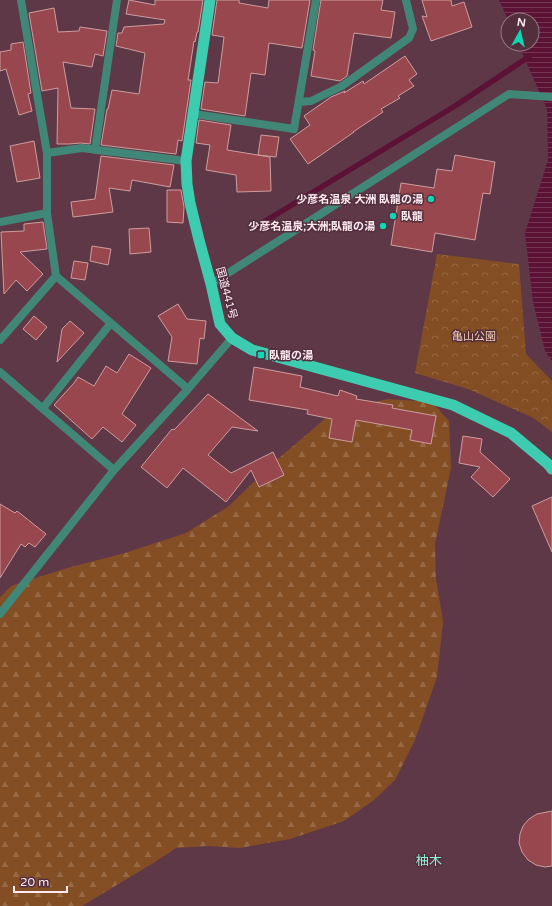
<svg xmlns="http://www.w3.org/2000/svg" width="552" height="906" font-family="'Varela Round','Noto Sans JP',sans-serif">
  <defs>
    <pattern id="forest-firs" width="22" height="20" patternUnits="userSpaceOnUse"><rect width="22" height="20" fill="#834e24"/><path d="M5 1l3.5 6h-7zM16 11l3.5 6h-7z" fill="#966844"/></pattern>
    <pattern id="park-crowns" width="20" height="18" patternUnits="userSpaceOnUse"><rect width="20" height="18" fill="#834e24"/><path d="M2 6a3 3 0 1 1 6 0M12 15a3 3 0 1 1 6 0" fill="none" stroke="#966844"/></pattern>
    <pattern id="water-rules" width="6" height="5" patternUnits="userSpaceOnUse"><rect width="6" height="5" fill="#5c1235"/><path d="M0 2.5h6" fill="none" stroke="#743553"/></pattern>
  </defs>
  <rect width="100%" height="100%" fill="#5f3847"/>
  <path fill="url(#forest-firs)" d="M388 399 432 402 449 421 451 468 435 544 436 579 443 621 437 677 415 740 395 780 374 800 344 821 290 839 240 848 209 846 176 848 155 862 82 906H0V597L11 586 67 568 125 553 186 533 229 506 279 458 333 412Z"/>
  <path fill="url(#park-crowns)" d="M437 254 519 264 526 354 552 381V432L532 417 504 405 468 389 415 373Z"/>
  <path fill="url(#water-rules)" d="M499 0H552V361L545 351 533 302 525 233 548 160 547 109 518 44H532V20H508Z"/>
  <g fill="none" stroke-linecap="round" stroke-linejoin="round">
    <path stroke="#5c1235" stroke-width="5.5" d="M254 228 455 106 530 56"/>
  </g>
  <path fill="#99474f" stroke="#cd9d9e" d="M129 0 155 5V0H203L198 32H197L195 42 194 41 188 80H191L182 141 178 140 176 154 101 145 107 109H108L112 90 139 94 145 53 116 46 118 33H122L124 27 164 24 165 20 126 14Z
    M217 0H239V3L268 8 269 0H310L302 48 269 43 265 75 251 73 245 116 201 109 205 82 218 83 224 37 212 35Z
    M321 0H383L381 10 395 12 391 38 354 33 347 76 340 81 311 76 315 51 313 50Z
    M422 0H451L452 6 464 2 472 27 431 41 422 16 427 17Z
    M54 8 58 32 79 31 80 27 107 31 103 56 95 54 92 67 63 62 71 108 95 109 90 144 81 143 69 144H57L58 88 42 91 29 13Z
    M23 42 31 93 28 94 32 111 19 115 6 69 0 71V52L11 50V44Z
    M405 56 417 74 409 80 414 86 398 96 400 98 381 109 383 112 353 132H354L308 164 290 139 310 125 304 116 331 97 345 91 344 93 363 81 364 84Z
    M199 120 231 125 227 150 270 157 271 191 237 192 236 175 206 170 210 145 196 143Z
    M261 135 279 137 276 157 258 155Z
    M34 141 40 178 17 182 10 146Z
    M455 155 495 162 490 194 483 193 475 240 435 233 432 252 391 245 401 183 434 188 437 169 452 171Z
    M101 156 174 165 170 187 132 180 130 191 109 188 113 212 73 217 71 202 95 199Z
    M167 190H181L184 207 183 223 167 222Z
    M43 222 47 249 20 252 43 274 27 291 16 280 4 294 1 232 24 231V224Z
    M149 228 151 252 130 254 129 229Z
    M92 246 111 249 108 265 90 261Z
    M74 261 88 263 85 280 71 278Z
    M178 304 187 319 206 321 204 339 200 338 197 364 168 361 172 337 158 316Z
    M34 316 47 327 36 340 23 329Z
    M70 321 84 333 57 362 62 329Z
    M129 354 151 368 122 414 136 425 122 442 103 427 92 439 54 405 74 383 78 377 94 386 106 366 117 373Z
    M254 367 302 376 300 387 338 396 340 390 357 396 356 399 393 405 392 408 436 416 431 444 410 440 412 430 356 420 352 442 329 438 332 419 307 414 308 410 249 400Z
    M208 394 258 431 232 427 208 455 231 473 273 452 284 475 259 487 251 470 226 502 183 468 167 488 141 467 172 429 174 430Z
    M463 436 482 439 480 452 510 479 493 497 471 477 480 467 459 463Z
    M552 497V552L532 506Z
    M0 504 15 513 17 511 46 534 35 547 29 543 25 547 21 544 0 578Z
    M552 811V866L545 867 536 865 528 860 522 852 519 843 520 834 523 826 529 819 537 814Z"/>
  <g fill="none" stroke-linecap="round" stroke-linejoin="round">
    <path stroke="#408777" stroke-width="8" d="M21 0 47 153
      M299 102 311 101 342 86 409 38 413 29 406 0
      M194 114 294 129 316 0
      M95 150 117 0
      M186 161 82 148 47 153V213L56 276 188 389
      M0 222 47 213
      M211 284 509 94 552 97
      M0 340 56 276
      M0 372 114 470
      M43 408 111 323
      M0 614 114 470 188 389 232 338"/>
    <path stroke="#3eccb0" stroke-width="11" d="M210 0 186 161 187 184 190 203 199 240 211 284 220 324 232 338 252 350 453 405 511 433 548 464 552 469"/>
  </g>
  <g fill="#11d5b4" stroke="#532e3c" stroke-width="1.5">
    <circle cx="431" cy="199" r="4"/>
    <circle cx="393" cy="216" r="4"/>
    <circle cx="383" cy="226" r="4"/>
    <rect x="257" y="351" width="8" height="8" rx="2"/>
  </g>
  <g text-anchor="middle" stroke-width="3" stroke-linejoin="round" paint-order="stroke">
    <g font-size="11" font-weight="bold" fill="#feeaf1" stroke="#532e3c" text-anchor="end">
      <text x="423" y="203">少彦名温泉 大洲 臥龍の湯</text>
      <text x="401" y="220" text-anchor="start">臥龍</text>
      <text x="375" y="230">少彦名温泉;大洲;臥龍の湯</text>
      <text x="269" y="359" text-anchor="start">臥龍の湯</text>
    </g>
    <g font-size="11" fill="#feeaf1" stroke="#532e3c">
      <text transform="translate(227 293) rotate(75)" y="4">国道441号</text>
    </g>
    <g font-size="11" fill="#f3cdb2" stroke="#532e3c">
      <text x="474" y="340">亀山公園</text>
    </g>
    <g font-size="13" fill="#8df0d7" stroke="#532e3c">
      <text x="429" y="865">柚木</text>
    </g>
  </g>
  <g transform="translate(520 32) rotate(8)"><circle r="19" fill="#532e3c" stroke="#977984"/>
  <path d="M0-3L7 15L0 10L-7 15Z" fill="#11d5b4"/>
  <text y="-6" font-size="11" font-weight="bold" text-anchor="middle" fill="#feeaf1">N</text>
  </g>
  <path d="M14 886v6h53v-6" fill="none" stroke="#feeaf1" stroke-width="2"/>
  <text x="20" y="886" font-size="12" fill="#feeaf1" stroke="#532e3c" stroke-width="3" paint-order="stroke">20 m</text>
</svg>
